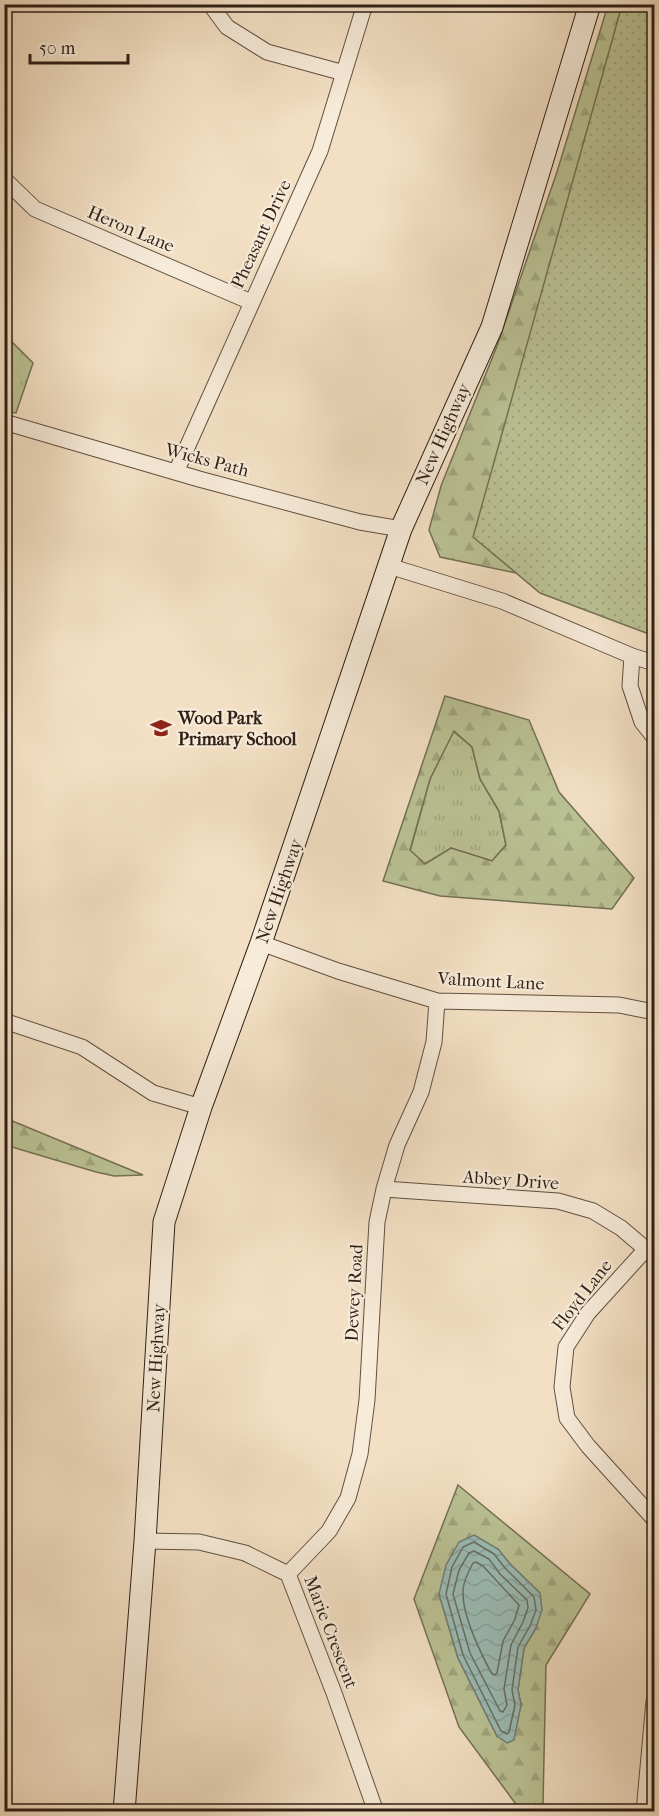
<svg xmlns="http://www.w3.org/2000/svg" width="659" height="1816" font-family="'IM FELL French Canon',serif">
  <defs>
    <pattern id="grass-tufts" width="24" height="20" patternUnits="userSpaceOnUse" patternTransform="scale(1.5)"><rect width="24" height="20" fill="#bac294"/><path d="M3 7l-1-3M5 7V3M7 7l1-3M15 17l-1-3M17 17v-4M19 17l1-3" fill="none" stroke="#a0a67f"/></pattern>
    <pattern id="forest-firs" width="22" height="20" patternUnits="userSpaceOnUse" patternTransform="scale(1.5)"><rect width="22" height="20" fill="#bac294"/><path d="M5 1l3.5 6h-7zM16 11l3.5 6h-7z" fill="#a0a67f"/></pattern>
    <pattern id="park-dots" width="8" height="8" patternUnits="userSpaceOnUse" patternTransform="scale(1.5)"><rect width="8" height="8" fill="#bac294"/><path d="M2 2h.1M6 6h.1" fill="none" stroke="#a0a67f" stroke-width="1.8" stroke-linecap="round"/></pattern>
    <pattern id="water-waves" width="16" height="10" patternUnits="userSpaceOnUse" patternTransform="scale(1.5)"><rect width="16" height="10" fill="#9bbdb7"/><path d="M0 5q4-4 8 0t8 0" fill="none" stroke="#86a29d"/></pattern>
  </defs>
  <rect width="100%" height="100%" fill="#f3e0c4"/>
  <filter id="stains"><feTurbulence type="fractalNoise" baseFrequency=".00333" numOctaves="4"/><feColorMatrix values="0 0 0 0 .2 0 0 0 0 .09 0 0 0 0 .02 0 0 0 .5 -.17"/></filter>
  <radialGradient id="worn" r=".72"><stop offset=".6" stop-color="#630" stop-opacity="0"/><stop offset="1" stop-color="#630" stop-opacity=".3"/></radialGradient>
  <path fill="url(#grass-tufts)" stroke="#747055" stroke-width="1.5" d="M4 334 33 363 16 413 5 411Z
    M453 731 472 747 480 779 499 811 506 845 492 861 451 848 425 864 410 851 430 779Z"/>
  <path fill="url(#forest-firs)" stroke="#747055" stroke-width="1.5" fill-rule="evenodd" d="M608 5H654L554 581 440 557 429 530 441 486 497 346 557 172Z
    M445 696 529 720 559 792 634 878 612 909 440 896 383 881ZM454 731 472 747 480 779 499 811 506 845 492 861 451 848 425 864 410 850 430 779Z
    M5 1118 143 1175 114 1176 96 1172 5 1145Z
    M458 1485 590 1594 546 1665 543 1803 533 1811H521L459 1727 414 1599ZM498 1549 510 1564 540 1593 536 1628 524 1648 518 1690 521 1705 517 1720 497 1736 458 1658 439 1594Z"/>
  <path fill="url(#park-dots)" stroke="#747055" stroke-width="1.5" d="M622 5H654V636L540 593 473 537Z"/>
  <path fill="url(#water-waves)" stroke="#707e77" stroke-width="1.5" d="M474 1535 498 1549 510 1564 540 1593 542 1610 536 1628 524 1648 518 1690 521 1705 514 1740 507 1743 497 1736 458 1658 439 1594 446 1565 459 1542Z"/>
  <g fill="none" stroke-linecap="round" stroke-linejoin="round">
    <path stroke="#656e66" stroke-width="1.5" d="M474 1542 494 1554 505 1568 534 1597 536 1610 530 1626 518 1647 512 1690 515 1705 509 1732 507 1734 501 1731 463 1655 446 1594 452 1567 463 1547Z
      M474 1551 489 1559 500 1574 527 1600 528 1608 523 1622 511 1645 504 1689 507 1705 503 1712 500 1711 470 1653 453 1594 459 1570 469 1553Z
      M476 1562 483 1566 519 1605 515 1619 503 1641 497 1673 495 1675 492 1674C481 1654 463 1617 463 1594 462 1584 468 1572 473 1563Z"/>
    <defs>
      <path id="street" d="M210 4 227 27 267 52 344 73
        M4 179 35 209 251 302
        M4 422 199 479 360 522 401 529
        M176 472 320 151 365 4
        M389 566 502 601 632 656 654 663
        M632 656 630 686 642 722 654 737
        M261 943 338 971 437 1001 619 1005 654 1012
        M4 1021 82 1047 153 1093 201 1107
        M384 1189 558 1201 593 1211 621 1228 654 1256
        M646 1249 588 1313 566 1347 562 1387 567 1418 588 1446 654 1519
        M145 1541 199 1542 245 1553 288 1574 334 1693 376 1812
        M288 1574 329 1531 348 1498 360 1454 367 1400 377 1222 384 1189 397 1145 421 1092 434 1042 437 1001
        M644 1812 654 1701"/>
      <path id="secondary" d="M124 1812 145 1541 164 1222 201 1107 261 943 401 529 492 327 590 4"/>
    </defs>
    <use href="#street" stroke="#604f42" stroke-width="17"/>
    <use href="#secondary" stroke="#2f1f16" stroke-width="23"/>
    <use href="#street" stroke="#f7ebd9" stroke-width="15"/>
    <use href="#secondary" stroke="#f7ebd9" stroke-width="21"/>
  </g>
  <defs>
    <symbol id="school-bare" viewBox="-9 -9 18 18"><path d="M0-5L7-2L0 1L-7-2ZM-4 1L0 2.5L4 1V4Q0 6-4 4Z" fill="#8f2418" stroke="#f7ebd9" stroke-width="2.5" paint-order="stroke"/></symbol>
  </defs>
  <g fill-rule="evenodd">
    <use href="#school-bare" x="146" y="713" width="30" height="30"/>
  </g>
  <g text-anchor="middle" stroke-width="4.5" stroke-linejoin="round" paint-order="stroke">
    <g font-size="18" fill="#2f1f16" stroke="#f7ebd9">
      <text transform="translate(131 229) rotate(23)" y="6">Heron Lane</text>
      <text transform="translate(261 234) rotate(-65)" y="6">Pheasant Drive</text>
      <text transform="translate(443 434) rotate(-66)" y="6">New Highway</text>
      <text transform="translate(207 460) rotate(15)" y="6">Wicks Path</text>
      <text transform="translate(279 891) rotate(-71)" y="6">New Highway</text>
      <text transform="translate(491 981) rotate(3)" y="6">Valmont Lane</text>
      <text transform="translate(511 1180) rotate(4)" y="6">Abbey Drive</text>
      <text transform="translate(354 1293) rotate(-87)" y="6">Dewey Road</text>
      <text transform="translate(582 1295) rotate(-52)" y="6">Floyd Lane</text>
      <text transform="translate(156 1358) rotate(-87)" y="6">New Highway</text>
      <text transform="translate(331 1632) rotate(69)" y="6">Marie Crescent</text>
    </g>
    <g font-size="18" font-weight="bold" fill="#2f1f16" stroke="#f7ebd9" text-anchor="start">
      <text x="178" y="724">Wood Park<tspan x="178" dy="21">Primary School</tspan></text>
    </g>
  </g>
  <rect width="659" height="1816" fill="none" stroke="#f3e0c4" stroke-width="24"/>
  <rect x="6" y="6" width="647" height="1804" fill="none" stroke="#2f1f16" stroke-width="3"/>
  <rect x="12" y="12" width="635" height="1792" fill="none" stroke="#2f1f16" stroke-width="1.5"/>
  <path d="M30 54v9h98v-9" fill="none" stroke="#2f1f16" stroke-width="3"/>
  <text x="39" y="54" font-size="18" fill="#2f1f16" stroke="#f7ebd9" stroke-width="4.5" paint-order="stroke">50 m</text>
  <rect width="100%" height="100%" filter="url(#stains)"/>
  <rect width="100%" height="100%" fill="url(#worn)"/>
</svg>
